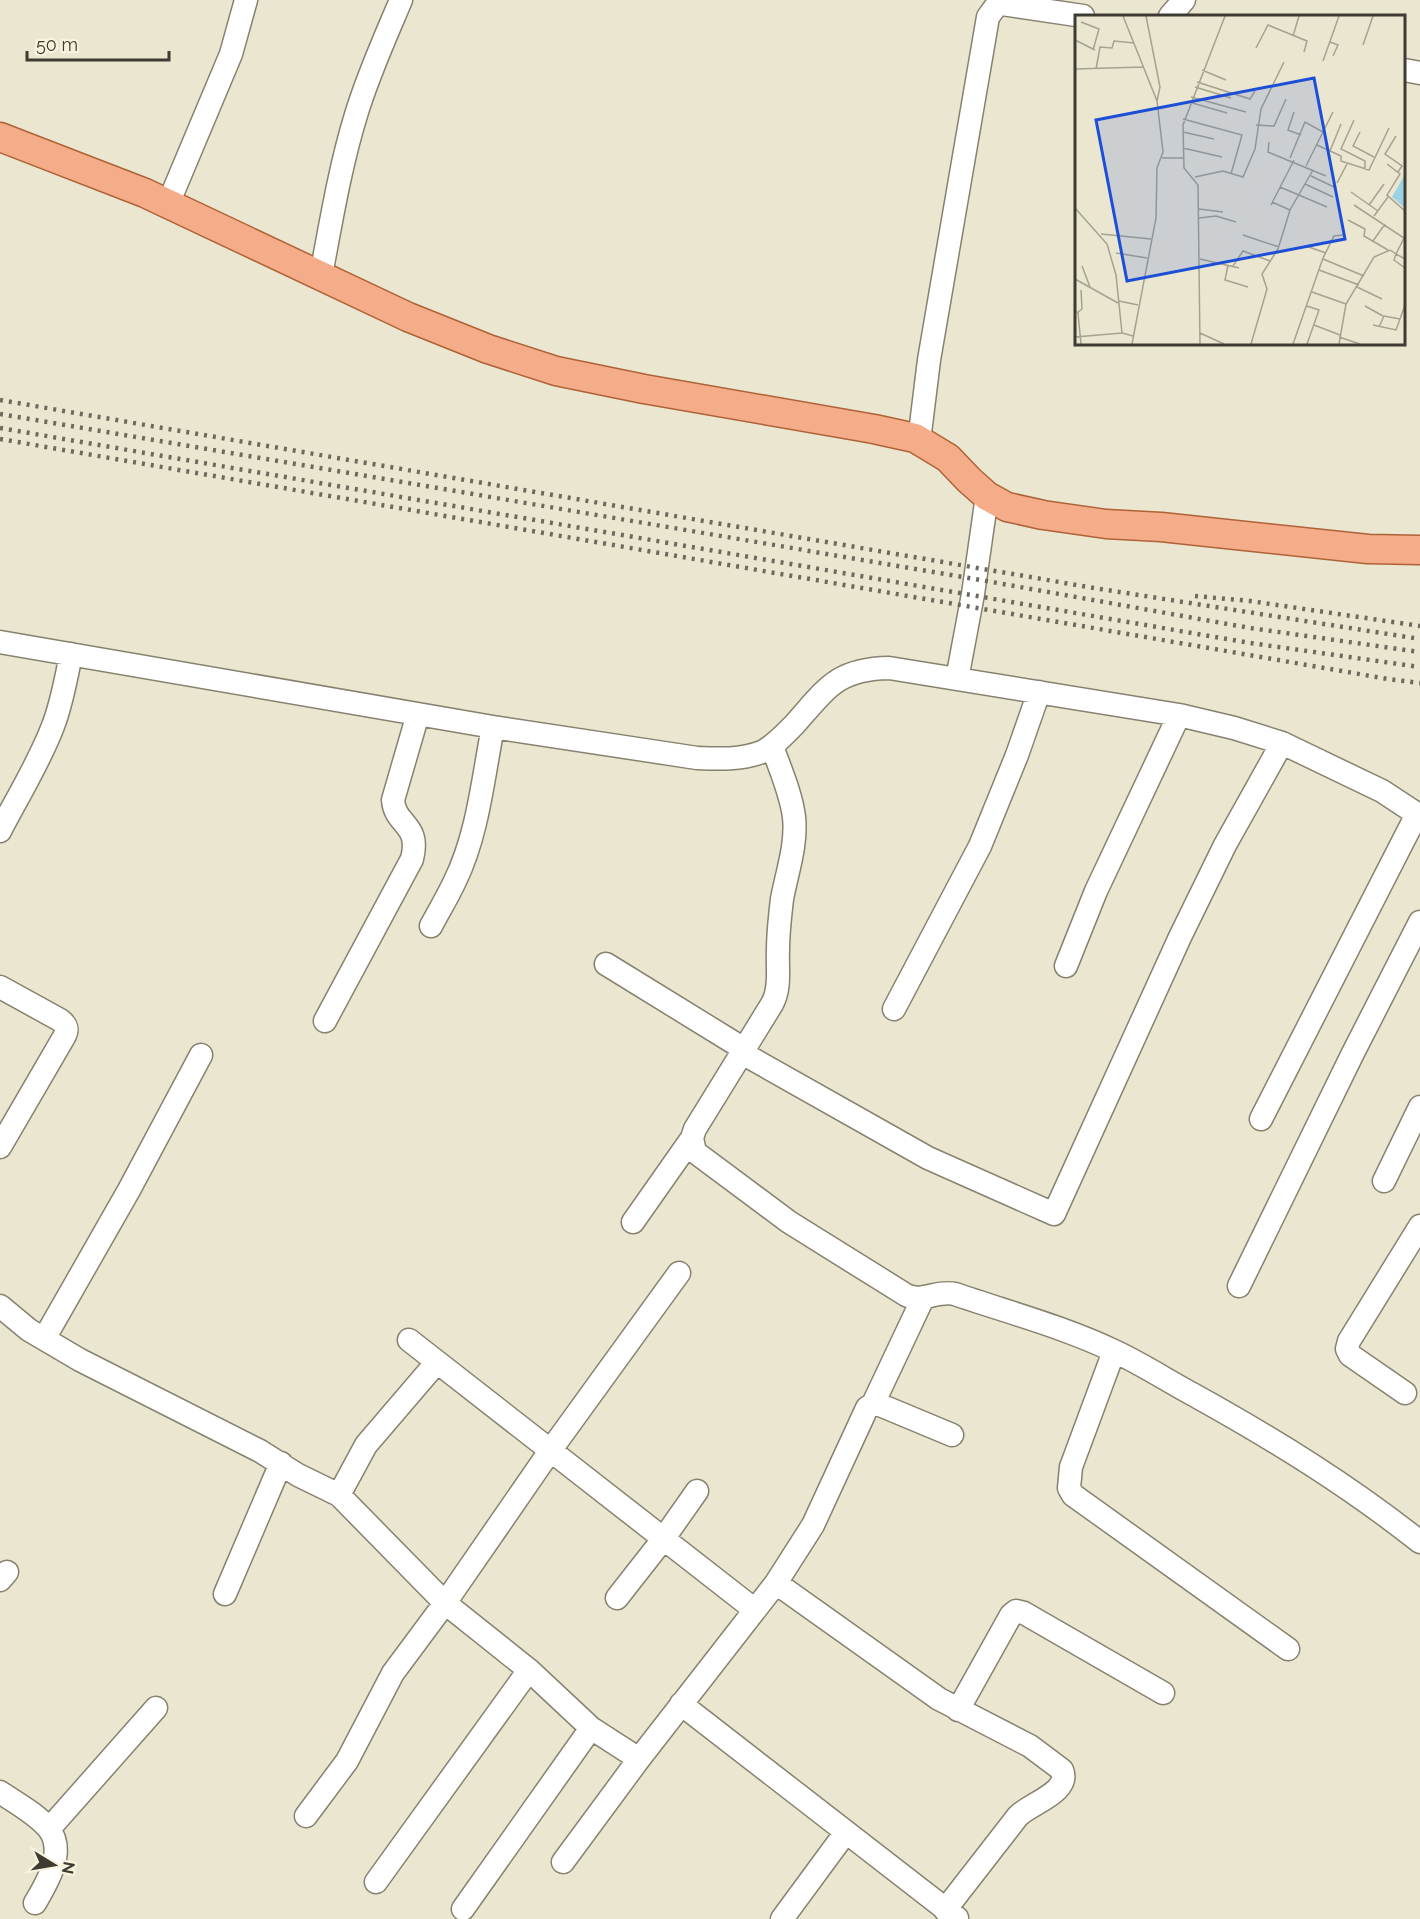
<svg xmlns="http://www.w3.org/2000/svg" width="1420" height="1919" font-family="Raleway,sans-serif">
  <rect width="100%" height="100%" fill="#eae6d0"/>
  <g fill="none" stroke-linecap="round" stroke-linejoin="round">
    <defs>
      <path id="minor" d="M1170 16 1184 0
        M1404 70 1420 73
        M168 204 231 54 246 0
        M321 275C331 222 340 167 356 115 368 75 385 38 401 0
        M919 441 929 360 988 17 996 6 1002 4 1083 16
        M0 642 493 727 697 758C719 759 741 760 762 752 774 746 784 735 794 725 827 688 837 669 889 668L1179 715 1234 728 1282 743 1382 791 1420 816
        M957 679 973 594 987 496
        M772 746C780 769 791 793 794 817 797 845 787 872 782 899 780 916 778 933 778 950 777 968 781 988 772 1004L695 1129 692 1138 695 1152 789 1222 906 1295C922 1303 937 1290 955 1294 1007 1312 1064 1327 1114 1351 1142 1364 1168 1381 1194 1395 1275 1440 1348 1485 1420 1542
        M0 831C18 796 39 763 53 726 62 703 66 679 71 654
        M431 926C439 911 448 896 455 881 478 834 483 778 493 727
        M606 964 744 1049
        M1066 966 1096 891 1179 715
        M0 987 60 1020C67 1025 68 1030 64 1037L0 1147
        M894 1009 980 846 1017 755 1039 692
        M325 1021 412 859C421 823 395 826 393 800L418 714
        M742 1053 928 1158 1054 1214 1180 937 1225 845 1282 743
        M1261 1119 1417 814
        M1384 1181 1420 1107
        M633 1222 692 1138
        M1239 1286 1353 1053 1420 922
        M0 1306 29 1330 80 1360 260 1451 298 1475 339 1495 445 1603 529 1670 591 1728 639 1759
        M44 1339 129 1190 201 1055
        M409 1340 755 1610
        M1114 1351 1071 1467 1069 1488 1073 1495 1288 1649
        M1405 1393 1350 1355 1347 1349 1349 1341 1420 1226
        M873 1404 923 1298
        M339 1495 366 1445 437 1362
        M0 1580 7 1572
        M776 1583 939 1699 1030 1746 1062 1770C1071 1792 1031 1803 1018 1816L945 1910
        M225 1594 281 1463
        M617 1598 664 1538 697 1491
        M681 1704 957 1918
        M958 1710 1011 1615 1016 1611 1024 1613 1163 1693
        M0 1792C16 1803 37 1814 49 1829 66 1852 47 1883 35 1903
        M306 1816 347 1761 393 1673 445 1603 550 1451 679 1273
        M49 1829 156 1708
        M563 1862 639 1759 776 1583 813 1525 867 1408 873 1404 880 1405 952 1435
        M376 1882 529 1670
        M463 1909 591 1728
        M782 1919 846 1832"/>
      <path id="major" d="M0 137 145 193 408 317 488 349 556 371 644 389 874 429 915 438 948 458 969 480 987 496 1007 507 1043 515 1106 524 1161 527 1368 549 1420 550"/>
    </defs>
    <use href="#minor" stroke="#86826e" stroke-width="25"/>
    <use href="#major" stroke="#af6237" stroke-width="31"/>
    <use href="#minor" stroke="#fff" stroke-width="22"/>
    <use href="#major" stroke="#f4ad88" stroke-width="28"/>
    <path stroke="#6d6a5d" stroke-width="4.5" stroke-dasharray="3 6" stroke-linecap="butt" d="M0 400 1094 588 1420 639
      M0 414 975 579 1250 628 1420 652
      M0 428 1250 643 1420 667
      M0 439 1388 679 1420 683
      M1195 596 1250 601 1420 626"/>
  </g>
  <g transform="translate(1075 15)">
    <rect width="330" height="330" fill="#eae6d0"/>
    <path d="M330 159V193L317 182Z" fill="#9cd2e3"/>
    <path fill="none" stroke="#a5a291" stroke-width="1.5" d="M48 1 82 86 88 137 82 153 81 203 57 329M71 1 85 72 82 86M6 7 24 14 18 35M218 21 224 1M0 25 20 35M255 27 263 30 258 41M288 30 298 1M181 33 193 10 232 26 229 37M248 46 264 1M0 54 68 52M21 54 25 32 37 33 39 26 59 28M127 55 151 65M122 67 175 84 180 76M120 72 156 83M116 82 171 97M114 87 152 98M219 97 213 115 226 120M108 104 167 120 156 159M279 105 266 134 290 146V154M181 110 199 111 211 84M108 117 139 124M285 117 278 131 299 142M321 121 310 139 327 151 323 157M194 127 193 137 251 161M242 130 266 141V146L294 155 314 113M108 133 147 142M255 136 266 109M87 143H108M215 143 230 107 248 117M312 149 325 159 312 180 330 196M231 151 258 97M236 161 259 172M120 162 148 156 168 162 180 134 186 94 209 47M262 168 272 149M230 169 258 182M205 172 252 192M276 177 303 196M197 187 215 195M196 190 219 145M279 190 329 223 321 239 330 244M294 190 309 169M0 193 32 229 41 260 47 318 58 321M124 194 148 197M299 201 313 182M124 203 141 201 161 207M273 205 290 214 289 221 313 235M26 219 76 224M168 220 204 232M298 226 310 209M231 231 251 238M41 238 72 243M125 244 164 253M248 244 289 261M153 250 150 265 173 272M7 251 15 272M158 251 168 236 195 246M244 255 284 270M0 264 43 288M282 272 307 284M237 277 271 289M44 286 63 290M232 291 244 295 232 329M290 291 308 301M0 296 3 298 6 329M3 297 7 294 6 275M239 310 265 320M298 310 321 315 330 290M304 312 309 301 325 304M125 318 149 329M0 322 47 318M264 322 285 329M125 329 123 170 109 153 108 110 150 1M176 329 192 274 187 259 203 234 215 195 238 155M218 329 248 243 259 221 268 220M264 329 271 289 299 242 315 235 321 239 319 245 330 253"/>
    <path fill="#1d4ed8" fill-opacity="0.15" stroke="#1d4ed8" stroke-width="3" d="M239 63 270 224 52 266 21 105Z"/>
    <rect width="330" height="330" fill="none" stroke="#3d3b32" stroke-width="3"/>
  </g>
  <g transform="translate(54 1865) rotate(101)" stroke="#f8f3dd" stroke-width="4.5" paint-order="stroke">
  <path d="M0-4.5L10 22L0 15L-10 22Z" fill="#3d3b32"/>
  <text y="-9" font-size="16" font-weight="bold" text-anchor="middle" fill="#3d3b32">N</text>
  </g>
  <path d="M27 51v9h142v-9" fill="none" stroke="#3d3b32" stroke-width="3"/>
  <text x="36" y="51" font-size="18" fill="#3d3b32" stroke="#f8f3dd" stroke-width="4.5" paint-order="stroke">50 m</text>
</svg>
